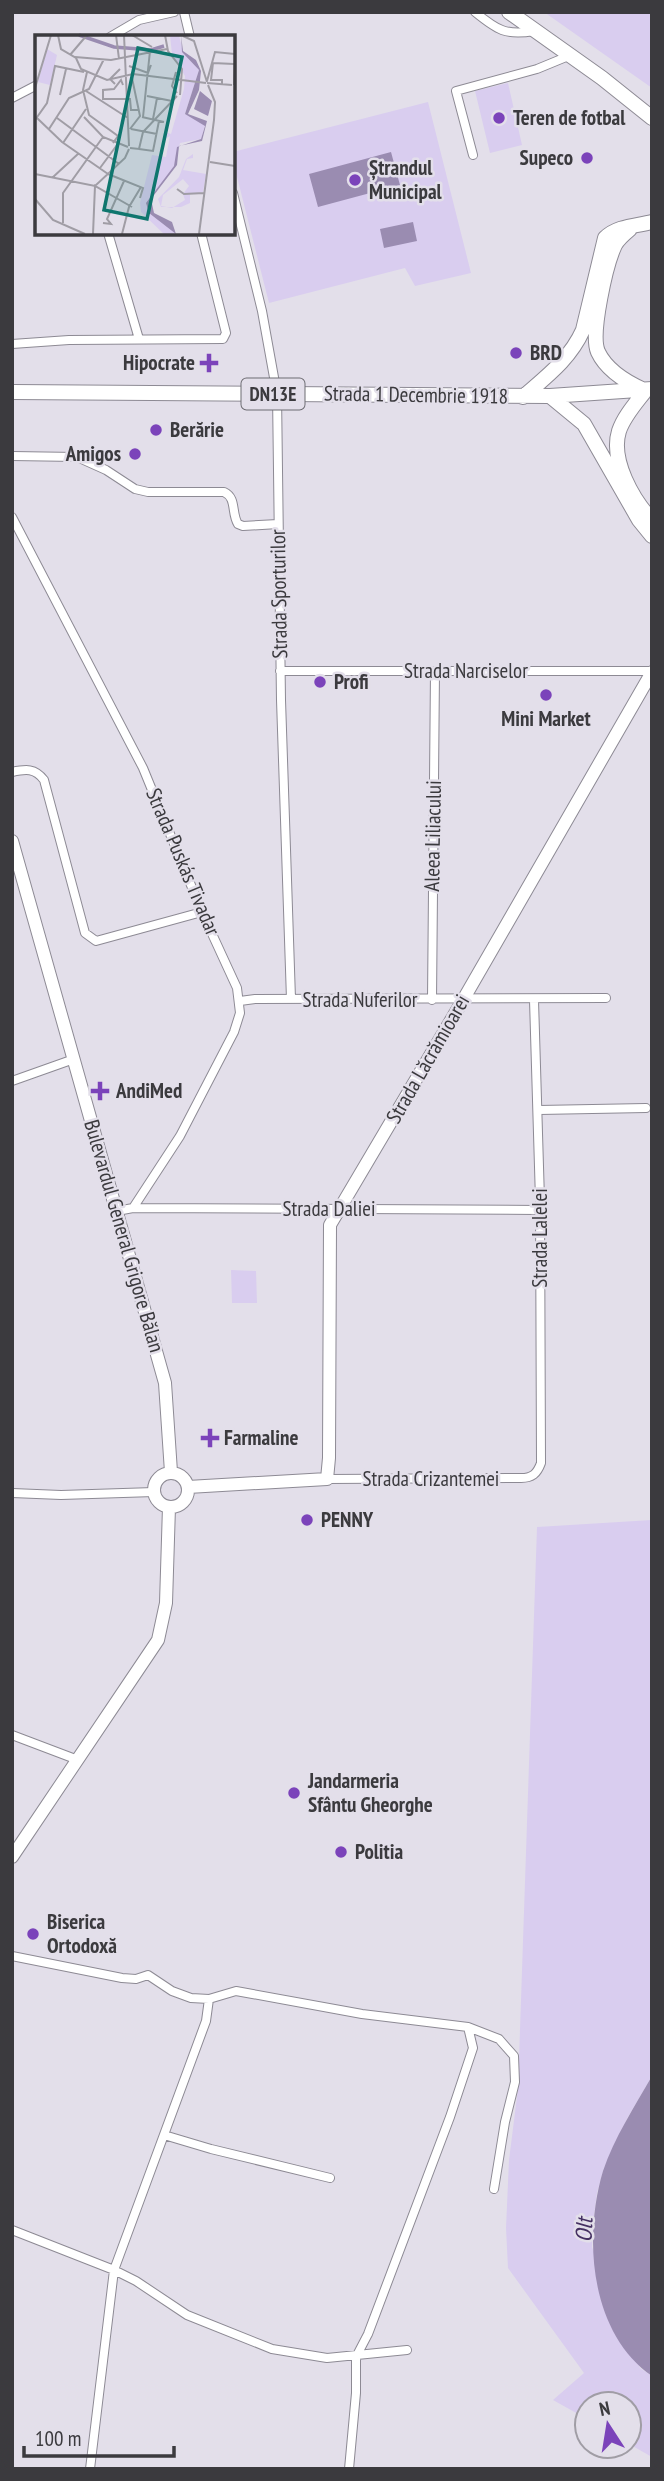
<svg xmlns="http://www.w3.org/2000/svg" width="664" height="2481" font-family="'PT Sans Narrow',sans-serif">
  <rect width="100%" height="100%" fill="#e3dfea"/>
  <path fill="#d9cdef" d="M544 12H652V88Z
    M508 83 522 145 490 153 475 91Z
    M428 102 471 273 415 286 405 268 269 303 233 161V152Z
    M231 1270 256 1271 257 1303H232Z
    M652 1520V2076L628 2117 604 2168 597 2193 593 2223 592 2247 640 2368 652 2376V2457L629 2444V2404H587V2419L553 2400 584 2373 508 2268 506 2228 509 2160 518 2089 537 1527Z"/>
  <path fill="#9a8cb1" d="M391 152 400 185 318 207 309 174Z
    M413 222 417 241 384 248 380 229Z
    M652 2076V2376C590 2333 583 2238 603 2171 614 2138 635 2106 652 2076Z"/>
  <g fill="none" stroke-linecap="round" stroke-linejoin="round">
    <defs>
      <path id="minor" d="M184 12 190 37
        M475 12C497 30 506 36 534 31
        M110 37 139 20 174 12
        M12 98 37 85
        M473 155 456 91 537 69 571 55
        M233 193 262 311 277 394 281 700 291 999
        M108 233 139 339
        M12 344 69 340 223 339 226 333 201 233
        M12 456 77 457 106 470 135 489 148 492H224C237 498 231 513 238 524L243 526 278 524
        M12 517 143 768 202 912 237 988 240 1013 234 1032 180 1136 133 1208
        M280 671H652
        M12 772C26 769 35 768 44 780L85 933 96 941 202 912
        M432 1000 435 671
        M240 1001 255 999 606 998
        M12 1081 74 1059
        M539 1110 646 1108
        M117 1211 133 1208 540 1210
        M327 1479 521 1478C532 1478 537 1474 541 1463L540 1200 534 1000
        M12 1493 61 1495 154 1492
        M12 1735 78 1760
        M12 1956 122 1978 136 1979 148 1975 172 1991 191 1998 209 1999 236 1991 362 2014 468 2027 499 2039 514 2056 515 2082 505 2122 494 2189
        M164 2135 211 2149 330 2178
        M12 2230 114 2270 136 2281 187 2315 272 2349 327 2358 407 2350
        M90 2469 114 2270 206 2021 209 1999
        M349 2469 356 2393V2357L368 2334 450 2117 473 2048 468 2027"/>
      <path id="secondary" d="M12 841 165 1383 171 1472
        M154 1490a17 17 0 1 1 34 0a17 17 0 1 1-34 0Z
        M188 1487 327 1479 329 1458 330 1225 463 1000 652 672
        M12 1857 158 1640 166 1603 169 1507"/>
      <path id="primary" d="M509 12 602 78 652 118
        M630 229C624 234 618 239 615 245 606 264 590 334 598 352 607 371 626 382 644 390
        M646 390C636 403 624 416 619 431 610 460 633 500 652 520
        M12 392 550 396 652 389
        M550 396 584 424 639 520 652 536
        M523 397C547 376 570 359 583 330L605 238C617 226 636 226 652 222"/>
    </defs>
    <use href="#minor" stroke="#8d8a94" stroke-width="10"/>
    <use href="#secondary" stroke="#8d8a94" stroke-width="14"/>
    <use href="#primary" stroke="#8d8a94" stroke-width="16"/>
    <use href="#minor" stroke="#fff" stroke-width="8"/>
    <use href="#secondary" stroke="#fff" stroke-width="12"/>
    <use href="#primary" stroke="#fff" stroke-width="14"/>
  </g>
  <g fill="#7b43ba" stroke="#e3dfea" stroke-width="2.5">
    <circle cx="499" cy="118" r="7"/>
    <circle cx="587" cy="158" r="7"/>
    <circle cx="355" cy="180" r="7"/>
    <circle cx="516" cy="353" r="7"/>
    <path d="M205.5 352.5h7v7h7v7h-7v7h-7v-7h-7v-7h7z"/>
    <circle cx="156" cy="430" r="7"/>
    <circle cx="135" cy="454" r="7"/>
    <circle cx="320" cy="682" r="7"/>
    <circle cx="546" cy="695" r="7"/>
    <path d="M96.5 1080.5h7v7h7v7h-7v7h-7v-7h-7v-7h7z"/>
    <path d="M206.5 1427.5h7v7h7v7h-7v7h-7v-7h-7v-7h7z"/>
    <circle cx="307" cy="1520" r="7"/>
    <circle cx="294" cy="1793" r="7"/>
    <circle cx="341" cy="1852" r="7"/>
    <circle cx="33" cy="1934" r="7"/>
  </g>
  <g text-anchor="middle" stroke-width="5" stroke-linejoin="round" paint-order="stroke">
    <rect fill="#e3dfea" stroke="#6d6c72" stroke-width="2" x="241.5" y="378.5" width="63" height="31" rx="5"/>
    <g font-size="19" font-weight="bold" fill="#3b3a3e">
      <text x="273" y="401">DN13E</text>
    </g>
    <g font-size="21" font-weight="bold" fill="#3b3a3e" stroke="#e3dfea" text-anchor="start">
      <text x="513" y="125">Teren de fotbal</text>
      <text x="573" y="165" text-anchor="end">Supeco</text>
      <text x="369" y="175">Ștrandul<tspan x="369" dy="24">Municipal</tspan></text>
      <text x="530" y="360">BRD</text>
      <text x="195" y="370" text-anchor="end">Hipocrate</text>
      <text x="170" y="437">Berărie</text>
      <text x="121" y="461" text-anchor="end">Amigos</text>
      <text x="334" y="689">Profi</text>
      <text x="546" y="726" text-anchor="middle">Mini Market</text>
      <text x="116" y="1098">AndiMed</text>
      <text x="224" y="1445">Farmaline</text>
      <text x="321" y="1527">PENNY</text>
      <text x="308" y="1788">Jandarmeria<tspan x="308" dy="24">Sfântu Gheorghe</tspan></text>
      <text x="355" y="1859">Politia</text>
      <text x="47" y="1929">Biserica<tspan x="47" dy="24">Ortodoxă</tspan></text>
    </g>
    <g font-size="21" fill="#3b3a3e" stroke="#e3dfea">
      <text transform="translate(416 395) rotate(1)" y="7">Strada 1 Decembrie 1918</text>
      <text transform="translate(279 594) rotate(-91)" y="7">Strada Sporturilor</text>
      <text x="466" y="678">Strada Narciselor</text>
      <text transform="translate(433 836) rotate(-89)" y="7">Aleea Liliacului</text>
      <text transform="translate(183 862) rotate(67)" y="7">Strada Puskás Tivadar</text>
      <text x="360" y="1007">Strada Nuferilor</text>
      <text transform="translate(428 1059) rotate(-60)" y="7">Strada Lăcrămioarei</text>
      <text x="329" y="1216">Strada Daliei</text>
      <text transform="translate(124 1236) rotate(74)" y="7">Bulevardul General Grigore Bălan</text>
      <text transform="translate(540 1238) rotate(-90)" y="7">Strada Lalelei</text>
      <text x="431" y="1486">Strada Crizantemei</text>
    </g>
    <g font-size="23" font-style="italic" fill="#453062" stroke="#e3dfea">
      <text transform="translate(584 2230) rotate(-88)" y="8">Olt</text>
    </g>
  </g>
  <g transform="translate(35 35)">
    <rect width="200" height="200" fill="#e3dfea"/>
    <path d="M135 0H144L148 18 164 35 150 79 170 90 166 104 145 108 139 132 111 170 141 199H129L106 177 105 168 117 120 131 122 135 101 128 105 130 97 136 99 149 54 150 41 137 19ZM12 14 22 20 15 50 3 47ZM158 119V123L152 124 148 135 171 139 168 157 155 159V168L146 172H126L123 164 144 142 151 124ZM148 144 154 151 148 159 150 165 137 173 126 171 128 160Z" fill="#d9cdef" fill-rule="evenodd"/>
    <path d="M146 0 148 16 161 25 166 36 164 55 153 79 172 86 167 106 144 111 142 130 116 164 119 178 137 187 141 199 114 178 111 168 139 131 142 112 166 104 170 91 150 79 164 35 147 17ZM165 56 177 66 173 81 159 74Z" fill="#9a8cb1"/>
    <path fill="none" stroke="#9a8cb1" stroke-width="3.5" d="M44 0 79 12 116 15 129 11"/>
    <path fill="none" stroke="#a09da5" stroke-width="2" d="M23 0 26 14 41 23 46 34 72 45 98 39 171 48M81 0 84 24M89 0 94 111M97 0 117 12M130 0 133 16 147 34 145 60M148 1 159 6 172 47M35 20 52 0M40 22 76 25 132 14M178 28 176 45H187V50M178 28 199 29M94 31 113 38 116 30M52 37 48 55 54 80 83 101 78 108M141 37 137 51 142 58M172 46 180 17 200 19M172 48 197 50M80 49 75 44 85 34M88 50 86 45 79 54 68 55V64H95L96 75H104M199 50 200 28M0 53 16 0M51 56 93 83M25 60 31 34M112 61 137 66M49 82 68 102 93 112M107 82 129 87M108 82 115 16M2 83 27 107 73 139M22 83 84 129M118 84 122 63M0 85 12 68 20 31 49 37M14 94 34 63 54 54 69 24M95 94 105 81 97 43M96 94 122 99M28 108 51 74M95 113 104 114 108 97 142 61M104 114 118 116 124 86M175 127 200 131M65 133 82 110M0 139 60 151 90 123 94 114M73 139 108 153 105 163M17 143 44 118M142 154 149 159 169 158M0 164 18 185 50 199M28 188V158L68 102M68 188 76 189 72 184 89 146M58 199 60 151 97 172M87 199 94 172 106 152M164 199 179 85 180 67 173 50"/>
    <path fill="#0f766e" fill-opacity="0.15" stroke="#0f766e" stroke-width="3.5" d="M103 13 147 22 112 184 69 175Z"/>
    <rect width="200" height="200" fill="none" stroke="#3b3a3e" stroke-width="3.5"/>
  </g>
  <rect width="664" height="2481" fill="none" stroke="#3b3a3e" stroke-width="28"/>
  <g transform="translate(608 2425) rotate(348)"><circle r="33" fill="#e3dfea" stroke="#a09da5" stroke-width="2"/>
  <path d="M0-5L12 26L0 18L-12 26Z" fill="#7b43ba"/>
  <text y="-10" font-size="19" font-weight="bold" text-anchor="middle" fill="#3b3a3e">N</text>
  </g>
  <path d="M24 2446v10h150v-10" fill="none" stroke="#3b3a3e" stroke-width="3.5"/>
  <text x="35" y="2446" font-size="21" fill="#3b3a3e" stroke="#e3dfea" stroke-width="5" paint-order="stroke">100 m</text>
</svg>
